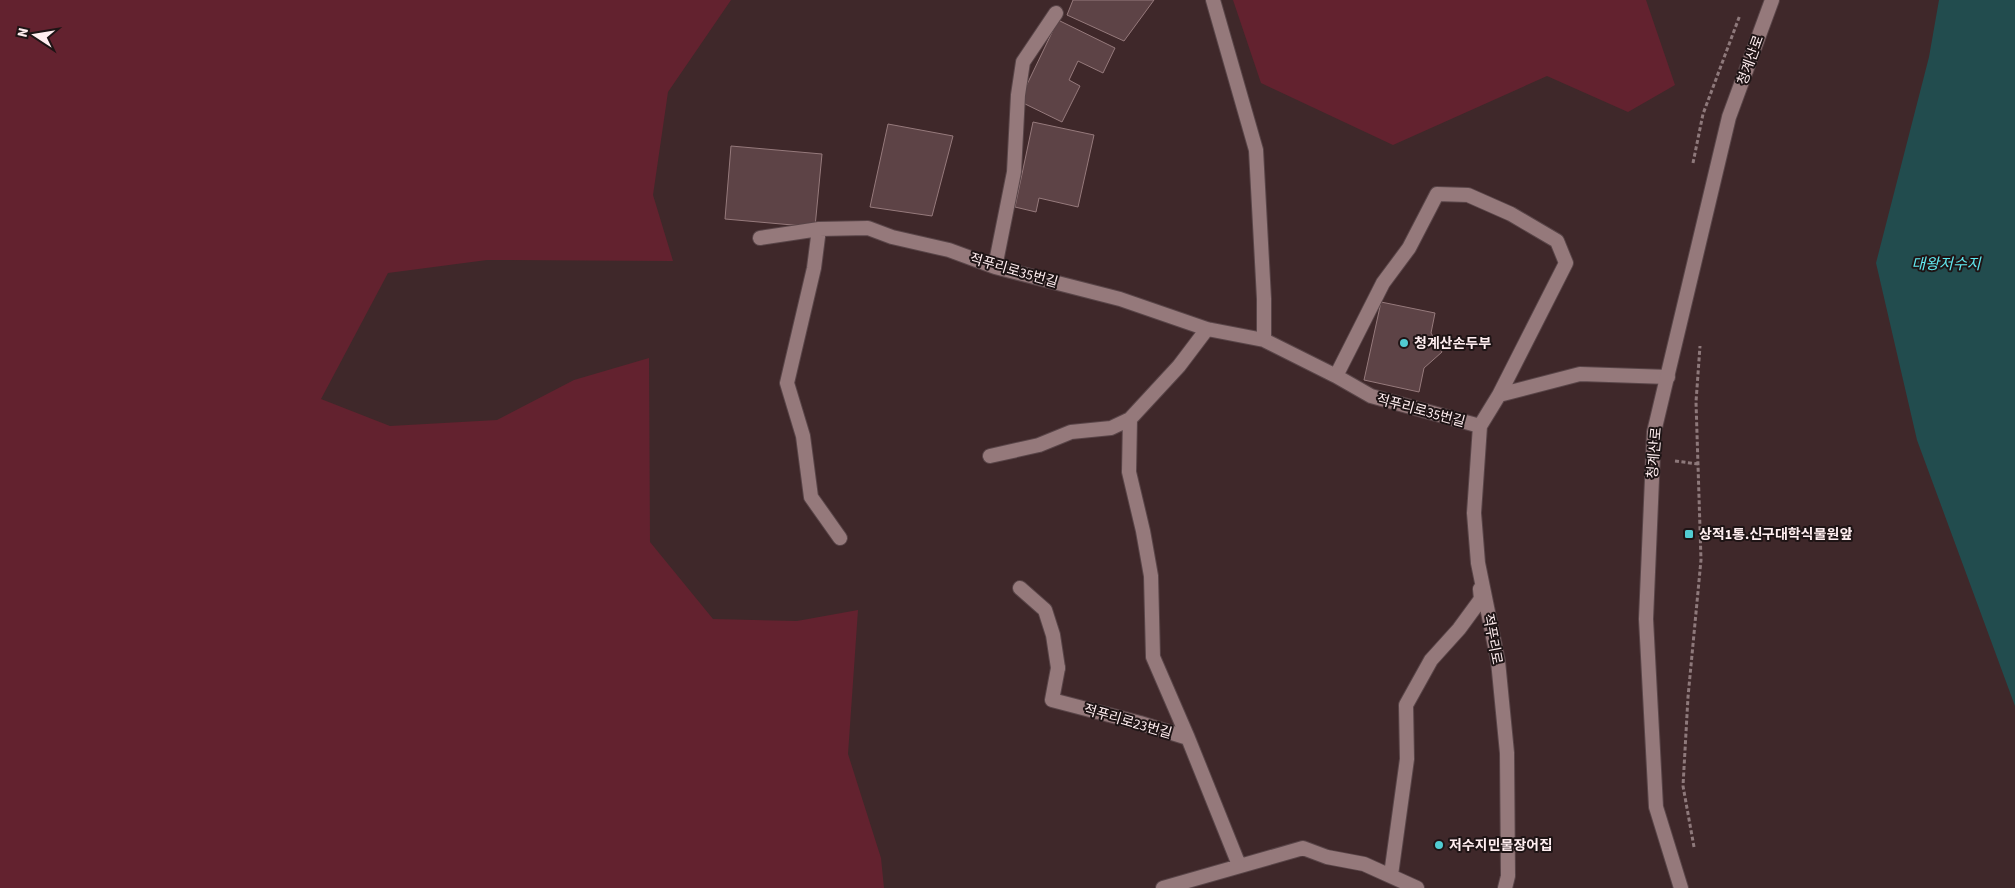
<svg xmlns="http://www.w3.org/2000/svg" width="2015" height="888" font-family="'Source Sans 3','Noto Sans KR',sans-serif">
  <rect width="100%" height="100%" fill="#3f282a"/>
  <path fill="#63222f" d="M0 0H731L668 92 653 195 673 261 487 260 388 273 321 399 390 426 497 420 574 380 649 358 650 542 713 619 797 621 858 610 848 754 881 858 884 888H0Z
    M1233 0H1646L1675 85 1628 112 1547 76 1393 145 1261 83Z"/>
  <path fill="#224c4e" d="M1939 0H2015V706L1917 440 1876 263 1929 57Z"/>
  <path fill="#5d4346" stroke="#967a7c" d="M1073 0H1154L1124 41 1067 15Z
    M1058 20 1115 48 1103 73 1078 61 1069 80 1080 86 1062 122 1019 101Z
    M1033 122 1094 135 1078 207 1039 198 1036 212 1015 207Z
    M888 124 953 136 932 216 870 207Z
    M731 146 822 154 815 227 725 219Z
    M1381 302 1435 313 1431 333 1442 352 1424 368 1419 392 1364 380Z"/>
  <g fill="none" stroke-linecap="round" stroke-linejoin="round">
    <defs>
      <path id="service" d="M1020 588 1045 610 1053 635 1058 668"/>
      <path id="minor" d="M1213 0 1256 150 1264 299V340
        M819 229 814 268 787 383 803 436 811 497 840 538
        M760 238 819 229 868 228 892 237 949 250 995 267 1120 299 1207 329 1264 340 1336 376 1371 396 1480 426
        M995 267 1014 172 1018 95 1023 62 1056 13
        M1336 376 1383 283 1409 248 1437 194 1468 195 1511 214 1557 241 1566 263 1499 395
        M1130 419 1129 472 1143 531 1151 576 1153 657 1188 738
        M990 456 1039 445 1071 432 1111 428 1130 419 1179 366 1207 329
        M1058 668 1052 700 1140 723 1188 738 1239 865
        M1391 875 1407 759 1406 705 1431 660 1459 629 1481 599 1480 589
        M1163 888 1303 848 1327 857 1364 864 1417 888
        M1505 888 1508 876 1507 753 1498 661 1478 563 1474 513 1480 426 1499 395 1580 374 1668 377"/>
      <path id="secondary" d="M1681 888 1656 807 1646 619 1654 432 1729 117 1772 0"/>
    </defs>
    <use href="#service" stroke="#594548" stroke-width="16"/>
    <use href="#minor" stroke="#594548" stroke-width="16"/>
    <use href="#secondary" stroke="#594548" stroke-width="16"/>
    <path stroke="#8e797b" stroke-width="3" stroke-dasharray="4 2.5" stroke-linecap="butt" d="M1693 163 1703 114 1740 15
      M1675 461 1698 464
      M1694 847 1683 786 1688 697 1701 560 1696 402 1700 346"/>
    <use href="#service" stroke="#95797b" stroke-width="14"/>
    <use href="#minor" stroke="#95797b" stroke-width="14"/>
    <use href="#secondary" stroke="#95797b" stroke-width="14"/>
  </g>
  <g fill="#51ccd2" stroke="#1e1415" stroke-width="2">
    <circle cx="1404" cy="343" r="5"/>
    <rect x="1684" y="529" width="10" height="10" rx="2.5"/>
    <circle cx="1439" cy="845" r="5"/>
  </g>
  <g text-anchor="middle" stroke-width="4" stroke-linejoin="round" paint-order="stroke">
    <g font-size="14" fill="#ffeef0" stroke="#1e1415">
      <text transform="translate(1750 60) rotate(-70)" y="5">청계산로</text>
      <text transform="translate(1014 270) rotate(16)" y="5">적푸리로35번길</text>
      <text transform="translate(1421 410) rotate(15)" y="5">적푸리로35번길</text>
      <text transform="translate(1654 453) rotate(-85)" y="5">청계산로</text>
      <text transform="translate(1493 639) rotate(79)" y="5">적푸리로</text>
      <text transform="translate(1128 721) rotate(16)" y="5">적푸리로23번길</text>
    </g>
    <g font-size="14" font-weight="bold" fill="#ffeef0" stroke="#1e1415" text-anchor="start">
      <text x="1414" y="348">청계산손두부</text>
      <text x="1699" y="539">상적1통.신구대학식물원앞</text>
      <text x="1449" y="850">저수지민물장어집</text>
    </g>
    <g font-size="15" font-style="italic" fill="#61e9f0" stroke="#1e1415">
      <text x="1946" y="269">대왕저수지</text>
    </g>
  </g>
  <g transform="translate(35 35) rotate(282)" stroke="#1e1415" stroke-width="4" paint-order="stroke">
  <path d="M0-4L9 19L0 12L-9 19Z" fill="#ffeef0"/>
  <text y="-8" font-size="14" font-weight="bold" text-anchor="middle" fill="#ffeef0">N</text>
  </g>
</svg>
